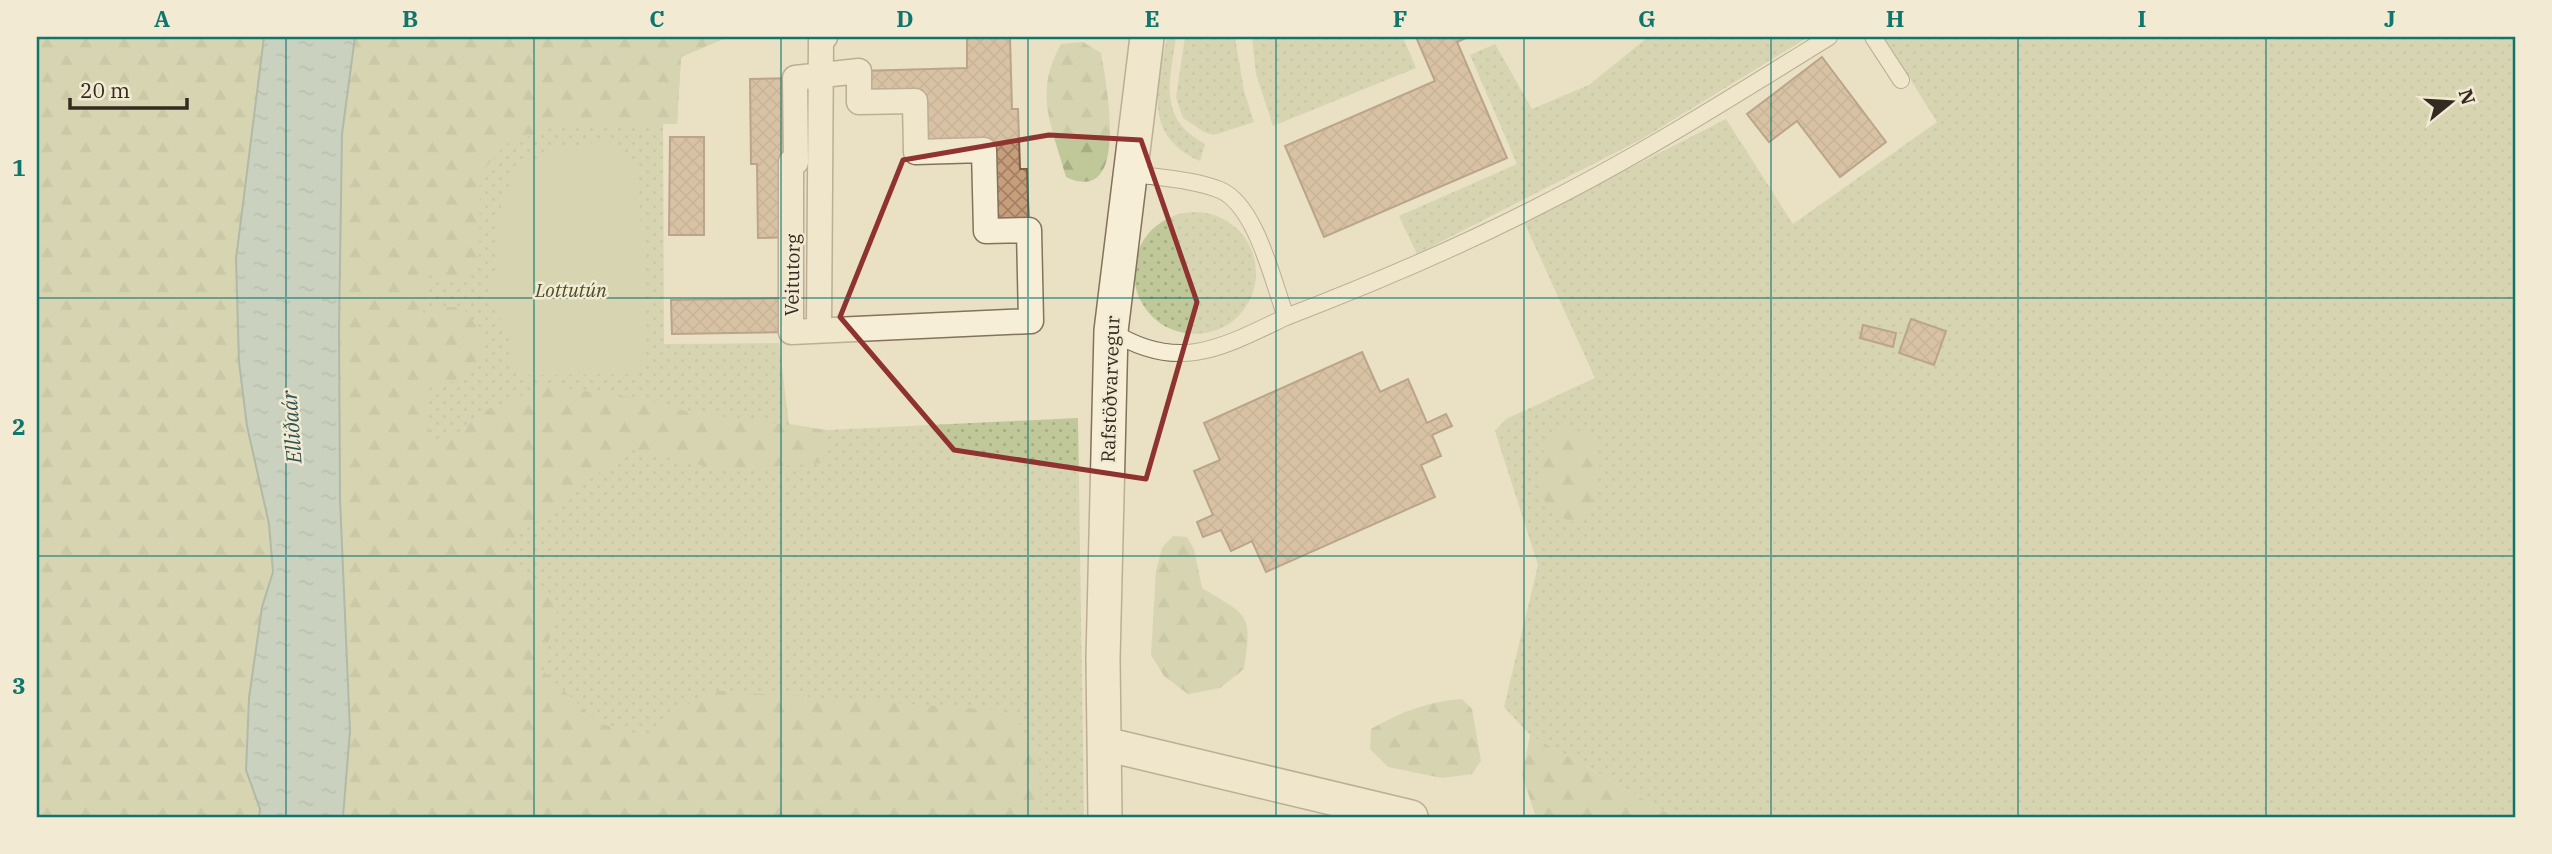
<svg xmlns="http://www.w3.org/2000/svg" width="2552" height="854" font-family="'IBM Plex Serif',serif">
  <defs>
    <pattern id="grass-dots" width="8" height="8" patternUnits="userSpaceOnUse" patternTransform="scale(1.75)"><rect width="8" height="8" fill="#c0c899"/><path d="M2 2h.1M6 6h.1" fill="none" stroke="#a6ac83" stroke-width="1.8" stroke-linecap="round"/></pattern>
    <pattern id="forest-firs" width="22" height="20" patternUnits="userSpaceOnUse" patternTransform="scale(1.75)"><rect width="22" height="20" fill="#c0c899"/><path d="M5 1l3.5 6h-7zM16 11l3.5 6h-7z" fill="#a6ac83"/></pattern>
    <pattern id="water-ripples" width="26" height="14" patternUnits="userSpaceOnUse" patternTransform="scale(1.75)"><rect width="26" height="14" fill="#a5beb7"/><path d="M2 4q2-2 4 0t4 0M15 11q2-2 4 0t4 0" fill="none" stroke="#879b94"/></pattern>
    <pattern id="building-cross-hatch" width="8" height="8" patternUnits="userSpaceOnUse" patternTransform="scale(1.75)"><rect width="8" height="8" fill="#c69e7c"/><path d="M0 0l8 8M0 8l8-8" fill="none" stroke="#a28165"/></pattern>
  </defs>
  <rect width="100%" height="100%" fill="#eae0c4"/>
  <path fill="url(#grass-dots)" d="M37 37H728L681 57 677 124H663L664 344 779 343 789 424 827 430 1078 418 1084 817H37Z
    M1167 37H1176C1170 82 1157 118 1205 144L1200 161C1142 136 1157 87 1167 37Z
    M1185 37H1235L1244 91 1254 122 1214 135 1204 132 1183 118 1176 97Z
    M1252 37H1403L1416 68 1273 126 1256 74Z
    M1648 37H1808L1642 139 1417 254 1399 216 1517 164 1470 55 1495 44 1532 109 1589 85Z
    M1884 37H2515V817H1675L1530 735 1504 707 1538 565 1495 431 1506 419 1595 378 1524 222 1726 119 1793 224 1937 122Z
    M1134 273a61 61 0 1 1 122 0a61 61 0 1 1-122 0Z"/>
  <path fill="url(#forest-firs)" d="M37 37H264L236 259 239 362 247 426 269 524 273 572 262 607 246 770 260 809 259 817H37Z
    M355 37H728L681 57 677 124H562L505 145 480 174 479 263 461 284 426 274 423 314 442 307H462L479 329 485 350C472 379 455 381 426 389L430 440 454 436 481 412 546 386 644 399 692 413 827 430 823 463 721 470 634 449 586 481 503 548 558 608 541 669 598 723 645 736 708 690 1008 711 1039 750 1040 817H343L350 731 340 499 339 330 342 134Z
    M1083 42 1101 53C1106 82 1131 208 1066 177 1052 126 1033 94 1061 44Z
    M1560 426C1568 428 1581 430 1587 436 1610 455 1595 494 1586 516L1571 522 1550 512 1540 493 1539 460Z
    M1173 536 1187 537 1194 549 1202 588C1250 617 1252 613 1244 669L1220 688 1188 694 1164 676 1151 655 1156 571 1162 548Z
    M1462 699 1472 709 1481 761 1472 774 1442 778 1388 767 1370 749 1371 729C1401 712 1428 701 1462 699Z
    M1530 735 1675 817H1536L1522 775Z"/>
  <path fill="#c0c899" d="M606 141 638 170 647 336 638 374 517 375 506 328 486 296 498 269 499 212 517 168 559 148Z"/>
  <path fill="url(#water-ripples)" stroke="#6d8b85" stroke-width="2" d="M264 37H355L342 134 339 330 340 499 350 731 343 817H259L260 809 246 770 249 698 262 607 273 572 269 524 247 426 239 362 236 259Z"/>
  <path fill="url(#building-cross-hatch)" stroke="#815e43" stroke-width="2" d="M967 37H1010L1012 109H1018L1020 169H1027L1029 230 986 231 984 150 916 152 915 101 859 102V71L967 68Z
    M1416 37H1468L1457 42 1507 158 1324 237 1285 146 1435 81Z
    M1822 57 1886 142 1840 177 1797 121 1769 142 1747 114Z
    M795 78 793 237 758 238 757 164H751L750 79Z
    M670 137H704V235H669Z
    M790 298 791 332 672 334 671 300Z
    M1911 319 1946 331 1934 365 1899 353Z
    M1863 325 1896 333 1893 347 1860 338Z
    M1362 352 1380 392 1408 379 1427 423 1446 414 1452 426 1432 435 1441 456 1421 465 1435 497 1266 572 1252 541 1231 551 1221 530 1203 537 1197 522 1213 515 1194 471 1220 460 1204 423Z"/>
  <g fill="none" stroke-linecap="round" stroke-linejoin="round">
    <defs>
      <path id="service" d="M1873 37 1901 80
        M1286 317C1372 284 1457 248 1539 206 1639 156 1734 96 1829 37
        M1111 331C1178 373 1221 348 1286 317 1273 282 1256 205 1220 190 1193 179 1157 178 1129 173"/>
      <path id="pedestrian" d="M859 71V102L915 101 916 152 984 150 986 231 1029 230 1031 321 791 332V162H796L795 78Z
        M819 330 821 39 825 37"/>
      <path id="minor" d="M1105 744 1411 817
        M1105 817 1103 659 1111 331 1147 37"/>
    </defs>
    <use href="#service" stroke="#83725c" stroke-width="18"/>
    <use href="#pedestrian" stroke="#83725c" stroke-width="27"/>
    <use href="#minor" stroke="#83725c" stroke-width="36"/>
    <use href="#service" stroke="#f6eed6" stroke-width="16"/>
    <use href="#pedestrian" stroke="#f6eed6" stroke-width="24"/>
    <use href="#minor" stroke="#f6eed6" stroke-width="33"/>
  </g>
  <path d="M0 0H2552V854H0ZM1049 135 1141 140 1197 302 1146 479 954 450 840 317 903 160Z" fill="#eae0c4" fill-opacity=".55" fill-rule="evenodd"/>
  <path fill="none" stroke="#8e3330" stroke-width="5" stroke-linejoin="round" d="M1049 135 1141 140 1197 302 1146 479 954 450 840 317 903 160Z"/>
  <path fill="none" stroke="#0f766e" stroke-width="2" stroke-opacity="0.55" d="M286 37V817M534 37V817M781 37V817M1028 37V817M1276 37V817M1524 37V817M1771 37V817M2018 37V817M2266 37V817M37 298H2515M37 556H2515"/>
  <g text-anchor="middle" stroke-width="5" stroke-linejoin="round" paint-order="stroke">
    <g font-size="19" fill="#352a1f" stroke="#f2ead3">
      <text transform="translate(792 275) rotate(-89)" y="7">Veitutorg</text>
      <text transform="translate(1110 389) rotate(-88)" y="7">Rafstöðvarvegur</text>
    </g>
    <g font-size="19" font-style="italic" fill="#444f27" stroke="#f2ead3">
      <text x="571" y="297">Lottutún</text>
    </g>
    <g font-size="21" font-style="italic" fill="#2f5352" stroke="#f2ead3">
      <text transform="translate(292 427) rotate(-94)" y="7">Elliðaár</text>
    </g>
  </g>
  <rect width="2552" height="854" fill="none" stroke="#f2ead3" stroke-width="77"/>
  <g transform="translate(2451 102) rotate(72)" stroke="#f2ead3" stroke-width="5" paint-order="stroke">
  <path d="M0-5L12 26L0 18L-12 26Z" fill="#352a1f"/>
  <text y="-10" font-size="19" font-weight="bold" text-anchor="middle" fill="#352a1f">N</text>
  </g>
  <path d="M70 98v10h117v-10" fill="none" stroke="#352a1f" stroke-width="3.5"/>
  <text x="80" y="98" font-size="21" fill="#352a1f" stroke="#f2ead3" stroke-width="5" paint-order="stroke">20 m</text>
  <rect x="38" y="38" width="2476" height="778" fill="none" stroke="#0f766e" stroke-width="2.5"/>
  <g font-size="23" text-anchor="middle" font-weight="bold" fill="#0f766e">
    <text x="162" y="27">A</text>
    <text x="410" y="27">B</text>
    <text x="657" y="27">C</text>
    <text x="905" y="27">D</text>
    <text x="1152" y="27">E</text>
    <text x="1400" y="27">F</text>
    <text x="1647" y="27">G</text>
    <text x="1895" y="27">H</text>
    <text x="2142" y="27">I</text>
    <text x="2390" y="27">J</text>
    <text x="19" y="176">1</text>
    <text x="19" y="435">2</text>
    <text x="19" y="694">3</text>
  </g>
</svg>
